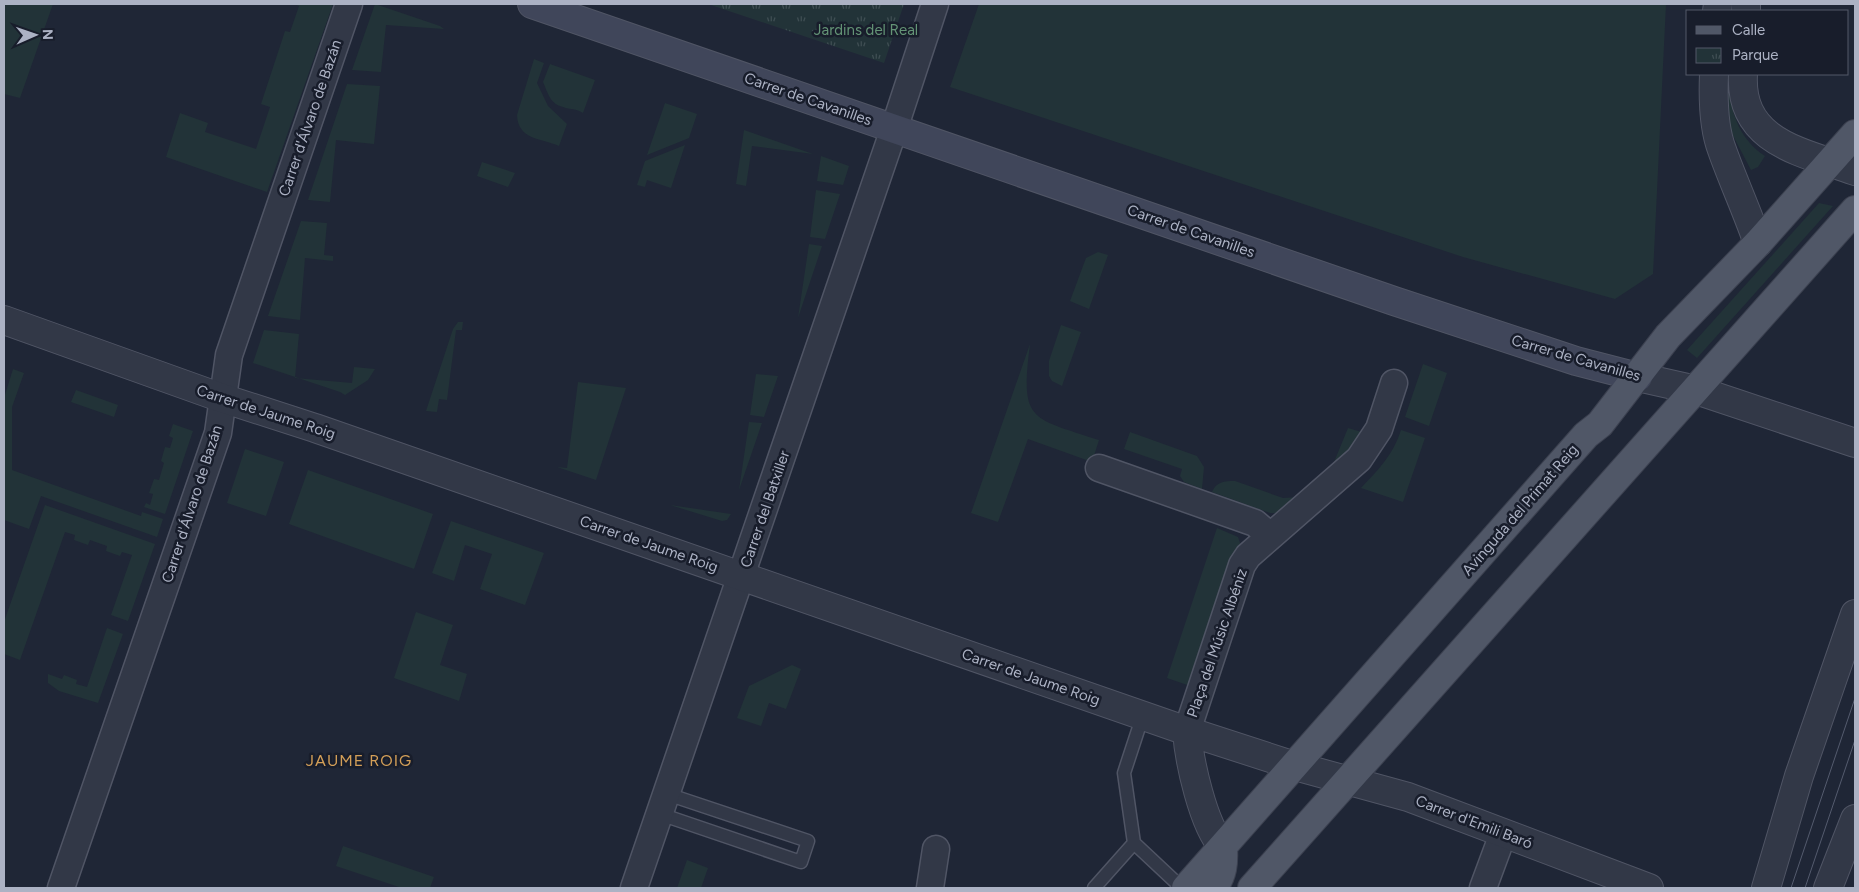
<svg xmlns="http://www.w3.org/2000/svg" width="1859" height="892" font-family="Figtree,sans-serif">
  <defs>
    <pattern id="park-tufts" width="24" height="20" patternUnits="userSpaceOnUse" patternTransform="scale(1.25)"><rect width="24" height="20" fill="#223338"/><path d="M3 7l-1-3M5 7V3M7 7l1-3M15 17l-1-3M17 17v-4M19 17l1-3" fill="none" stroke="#3f4e53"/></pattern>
  </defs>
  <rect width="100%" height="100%" fill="#1f2636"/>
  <path fill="#223338" d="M4 4H53L20 98 4 94Z
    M294 4H333L267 192 166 157 180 113 208 123 205 132 256 149 270 107 261 104 285 31 290 32 299 6Z
    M375 4 440 26 444 29 386 25 381 72 352 70Z
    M979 4H1666L1653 274 1615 299 1463 257 950 87Z
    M534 59 544 63 537 83 548 106 567 124 559 146C541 138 518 140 517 115Z
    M550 64 595 80 583 113C576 108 571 110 563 107 550 104 548 93 543 82Z
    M347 84 380 86 374 144 336 140 330 202 308 200Z
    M1720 88H1730C1731 116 1741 140 1765 156L1758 167 1751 170 1729 128Z
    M665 103 697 114 689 138 647 155Z
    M744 130 813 154 752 146 746 186 736 184Z
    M685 145 671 188 647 180 645 187 637 185 645 161Z
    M821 156 849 166 843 185 817 181Z
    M482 162 515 173 508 187 477 176Z
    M816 190 840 194 825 239 810 237Z
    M1819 203 1833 206 1697 358 1687 350Z
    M301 221 327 223 324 255 333 256V261L305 258 300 320 268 316Z
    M809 244 822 246 798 318Z
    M1098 252 1108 255 1089 309 1070 301 1086 258Z
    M458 322H463L462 330H456L447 400 439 399 437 412 426 411 453 329Z
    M1061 325 1081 332 1062 386 1052 381 1049 376V361Z
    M264 330 299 334 295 378 352 383 354 367 375 369 368 380 345 395 340 392 253 363Z
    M1030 344C1020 422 1030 417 1099 440L1092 462 1028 439 998 522 971 513Z
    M1423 364 1447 373 1429 426 1405 417Z
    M13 369 24 373 12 407V470L141 516 142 512 163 519 157 537 41 496 29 529 4 520V398Z
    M756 374 778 376 764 417 750 415Z
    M578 382 626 388 596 480 557 467 567 468Z
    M76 390 118 405 114 417 71 402Z
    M749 422 762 423 739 490Z
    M173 424 193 431 165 514 144 507 146 503 150 505 153 494 149 493 154 479 159 480 164 463 161 461 165 447 170 448 173 438 169 436Z
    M1348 428 1365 433 1362 439 1332 467Z
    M1401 430 1425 438 1403 502 1361 488C1379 469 1393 455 1401 430Z
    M1130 432 1197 456 1204 467 1202 489 1184 482 1180 476 1182 469 1124 449Z
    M245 449 284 462 266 516 227 503Z
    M308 470 433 514 414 569 289 524Z
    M1235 481 1283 498 1300 497 1278 513H1270L1212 492C1216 482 1224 481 1235 481Z
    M45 505 155 544 128 621 111 615 132 555 122 552 120 556 106 551 107 546 90 540 88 545 74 540 75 535 65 532 20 660 4 654V622Z
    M670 505 731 514 727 520 722 521Z
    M451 521 544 553 525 605 480 589 492 554 465 545 454 581 432 573Z
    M1217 528 1238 537 1241 546 1193 687 1167 678Z
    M416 612 453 625 440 665 467 674 459 701 394 678Z
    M107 628 123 634 98 703 59 691 48 683V674L62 679 64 675 77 680 76 684 87 687Z
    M792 665 801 669 786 709 769 703 761 726 737 718 749 686Z
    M343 846 434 877 430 888H402L336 866Z
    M687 860 708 868 701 888H677Z"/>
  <path fill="url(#park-tufts)" d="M708 4H904L884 63Z"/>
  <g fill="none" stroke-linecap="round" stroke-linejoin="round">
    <defs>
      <path id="service" d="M1143 715 1124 773 1134 843 1182 888
        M660 814 801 862 808 841 667 794
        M1094 888 1134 843"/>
      <path id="minor" d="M1099 468 1255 523 1270 536
        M1187 731 1242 565 1248 556 1359 459 1379 429 1394 383
        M61 888 218 433 229 355 349 4
        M634 888 894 129 935 4
        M930 888 936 849
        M1483 888 1503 834"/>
      <path id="tertiary" d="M1717 11 1718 4
        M1746 11V4
        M1714 74C1713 98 1713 127 1722 150 1733 181 1747 211 1758 243
        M1743 74C1739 143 1803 152 1855 171
        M4 320 222 398 315 428 1187 731 1295 766 1408 797 1649 888
        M1638 377 1696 390 1855 443
        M1187 731C1189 761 1203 825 1223 847
        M1766 888 1799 776 1855 614
        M1828 888 1855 819"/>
      <path id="secondary" d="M532 4 1394 301 1576 361 1638 377"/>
      <path id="primary" d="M1186 888 1586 435 1600 424 1668 336 1758 243 1855 134
        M1213 888C1223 875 1224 863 1223 847
        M1252 888 1855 210"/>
    </defs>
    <use href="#service" stroke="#505565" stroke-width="15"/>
    <use href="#minor" stroke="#505565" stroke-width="29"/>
    <use href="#tertiary" stroke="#505565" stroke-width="30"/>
    <use href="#secondary" stroke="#505565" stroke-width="30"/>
    <use href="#primary" stroke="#3c4150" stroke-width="30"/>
    <use href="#service" stroke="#323847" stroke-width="12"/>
    <use href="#minor" stroke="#323847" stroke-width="26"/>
    <use href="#tertiary" stroke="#323847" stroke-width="28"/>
    <use href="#secondary" stroke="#40465a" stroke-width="28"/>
    <use href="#primary" stroke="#505767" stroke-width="28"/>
    <path stroke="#545b6e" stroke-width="1" d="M1791 888 1855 698
      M1805 888 1855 740"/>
  </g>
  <g text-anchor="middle" stroke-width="5" stroke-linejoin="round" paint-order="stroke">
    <g font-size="15" fill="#649476" stroke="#181d2b">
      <text x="866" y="35">Jardins del Real</text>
    </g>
    <g font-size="15" fill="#acb2c4" stroke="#181d2b">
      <text transform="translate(808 99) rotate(19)" y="5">Carrer de Cavanilles</text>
      <text transform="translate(310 118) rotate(-71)" y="5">Carrer d'Álvaro de Bazán</text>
      <text transform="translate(1191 231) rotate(19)" y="5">Carrer de Cavanilles</text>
      <text transform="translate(1576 358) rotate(16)" y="5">Carrer de Cavanilles</text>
      <text transform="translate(266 412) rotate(18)" y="5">Carrer de Jaume Roig</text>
      <text transform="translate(192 504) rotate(-72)" y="5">Carrer d'Álvaro de Bazán</text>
      <text transform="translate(765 509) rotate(-71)" y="5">Carrer del Batxiller</text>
      <text transform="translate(1520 510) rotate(-49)" y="5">Avinguda del Primat Reig</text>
      <text transform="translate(649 544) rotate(19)" y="5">Carrer de Jaume Roig</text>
      <text transform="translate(1217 643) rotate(-71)" y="5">Plaça del Músic Albéniz</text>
      <text transform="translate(1031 677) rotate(19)" y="5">Carrer de Jaume Roig</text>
      <text transform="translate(1474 822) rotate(21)" y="5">Carrer d'Emili Baró</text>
    </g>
    <g font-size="16" letter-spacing="1" fill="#d39f58" stroke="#181d2b">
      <text x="359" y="766">JAUME ROIG</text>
    </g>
  </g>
  <rect width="1859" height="892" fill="none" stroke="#acb2c4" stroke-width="10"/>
  <rect x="1686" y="10" width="162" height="65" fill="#181d2b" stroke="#535968"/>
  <rect x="1696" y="26" width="25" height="8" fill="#505767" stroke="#535968"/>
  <text x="1732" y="35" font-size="15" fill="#acb2c4">Calle</text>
  <rect x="1696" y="48" width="25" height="15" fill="url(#park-tufts)" stroke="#535968"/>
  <text x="1732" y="60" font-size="15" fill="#acb2c4">Parque</text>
  <g transform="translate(35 35) rotate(88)" stroke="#181d2b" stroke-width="4" paint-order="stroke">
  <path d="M0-4L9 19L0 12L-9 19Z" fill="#acb2c4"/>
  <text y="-8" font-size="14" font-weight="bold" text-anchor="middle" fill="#acb2c4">N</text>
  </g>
</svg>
